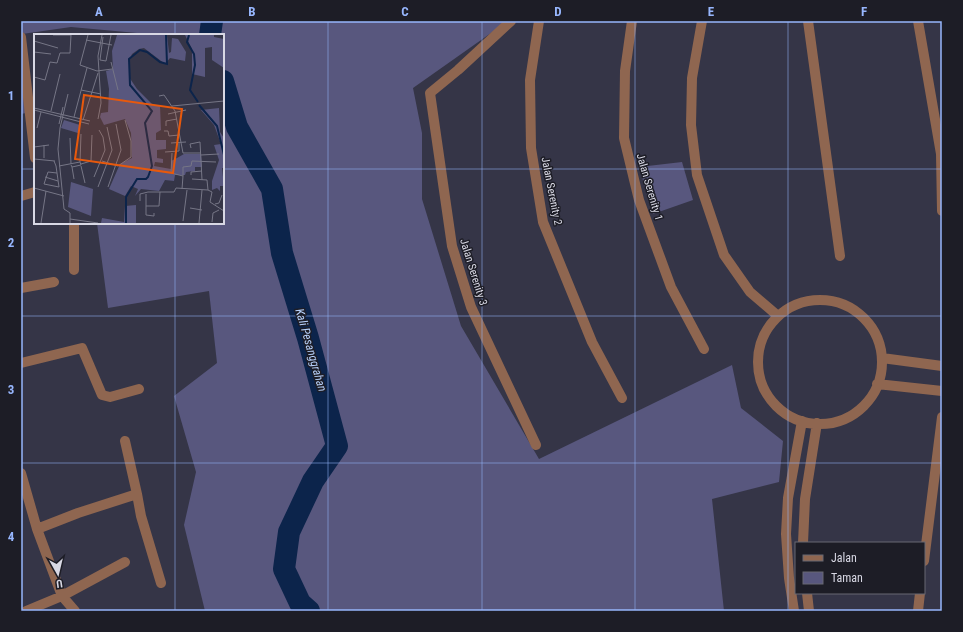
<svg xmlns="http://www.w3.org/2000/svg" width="963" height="632" font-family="'Roboto Condensed',sans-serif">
  <rect width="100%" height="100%" fill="#353547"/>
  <path fill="#58577e" d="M21 21H508L413 88 422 133V199L461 326 539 459 732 365 741 408 783 441 779 482 712 499 724 611H205L184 525 196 472 174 396 217 363 209 291 108 308 97 223H223V35H159L71 27 22 34 31 112 21 114Z
    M682 162 693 200 653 214 639 167Z"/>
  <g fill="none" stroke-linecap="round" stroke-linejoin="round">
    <path stroke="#0c244b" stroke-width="22" d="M210 35 212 21
      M223 81 237 127 272 189 282 253 308 338 337 446 313 481 289 532 284 569 300 603 309 611"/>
    <path stroke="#8f6650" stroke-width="10" d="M511 21 458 70 430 93 452 246 471 307 536 445
      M539 21 530 80 531 148 543 222 592 342 622 398
      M632 21 625 71 624 138 639 200 671 287 704 349
      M702 21 692 78 691 125 697 175 724 255 750 292 778 316
      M808 21 840 256
      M918 21 941 154 942 211
      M21 37 35 158
      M21 196 35 192
      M74 223V270
      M21 288 54 282
      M758 362a62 62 0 1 1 124 0a62 62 0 1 1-124 0Z
      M882 358 942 366
      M21 363 82 348 102 395 110 397 139 389
      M877 384 942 391
      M21 473 37 529 62 596 75 611
      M137 494 141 516 161 583
      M37 529 78 513 137 494 125 441
      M803 543 805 499 817 423
      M924 561 942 417
      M807 593 809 611
      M26 611 62 596 125 562
      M794 611 789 578 786 534 788 498 802 421
      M918 611 920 593"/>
  </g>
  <path fill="none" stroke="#97b6fd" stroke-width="1" stroke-opacity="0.55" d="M175 21V35M328 21V611M482 21V611M635 21V611M788 21V611M21 169H35M223 169H942M175 223V611M21 316H942M21 463H942"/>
  <g text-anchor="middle" stroke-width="3" stroke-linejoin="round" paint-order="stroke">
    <g font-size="11" fill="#d8d8e4" stroke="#1d1d26">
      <text transform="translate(650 187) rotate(74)" y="4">Jalan Serenity 1</text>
      <text transform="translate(552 191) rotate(79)" y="4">Jalan Serenity 2</text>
      <text transform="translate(474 272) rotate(73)" y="4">Jalan Serenity 3</text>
    </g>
    <g font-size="12" font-style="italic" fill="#b7d1fb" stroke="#1d1d26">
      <text transform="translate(311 350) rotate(74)" y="4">Kali Pesanggrahan</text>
    </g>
  </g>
  <g transform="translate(34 34)">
    <rect width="190" height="190" fill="#353547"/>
    <path d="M83 1H133L135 19 137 18 138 4 144 5 152 18 151 27 136 24 131 30 110 14 105 15 98 20 95 27V43L103 55 120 72 126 71 127 96 122 99V106H132V115L123 116V124L129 125V129L121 128 120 132 137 135V127L143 124 150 120H167L168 133H161V137L152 138 151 141H141L140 147 131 146 125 157 107 155 101 162 104 155 97 152 91 162 75 155 86 130 98 124 97 99 91 85 70 91 66 83 67 79 74 78 75 55 72 37 79 35 78 17ZM151 1H180V3L190 5V34L178 26V13L171 14V43L158 40V15ZM185 74 186 98 190 104V134H188L190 152H186V157L183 154 178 156V147L185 126 180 111 187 110 180 91 167 76ZM30 86 46 91 44 99 27 94ZM37 148 59 155 57 182 34 173ZM102 171V189H67L68 184 90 188 91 172Z" fill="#58577e"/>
    <path fill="none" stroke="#0c244b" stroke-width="2" d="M155 1 153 8 160 20 161 31 156 56 164 68M165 71 183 92 190 121M92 189V163L103 145H112L114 143 118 132 111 89 118 77 96 51 95 25 106 16 113 18 126 28 133 30 132 1"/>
    <path fill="none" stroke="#767686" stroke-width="1" d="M19 1H37M54 1 46 31 63 37 78 35M69 3 66 26 72 27 77 1M52 6 78 11M0 7 24 14M0 18 17 20M77 28 84 56M0 43 11 46 16 28 23 29 26 19H36L37 1M47 56 67 60M34 60 26 94 24 115 30 175 36 179V189M125 62 130 61 141 77 149 119H167M138 72 190 67M0 74 56 87M0 76 55 90M17 77 26 40M134 80 152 76M40 83 53 34M64 85 67 69 64 22 68 1M49 86 64 39M25 90 29 73M132 92V87L143 85M3 94 7 78M130 97H134L135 102 145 101M36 104 37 130M137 109 152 108M0 113 15 111M157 114 156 110 166 108 168 146M131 118 145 117V109M138 119 137 139 149 142 148 155M167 121 185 120M10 124V111M0 125 21 127M20 127 22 132 25 153 10 150 14 138 23 139M68 127 84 132 97 123V107L91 86M46 128 47 100M47 130 57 127 58 101M25 132 46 128 47 131 38 133 37 131M47 132 51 149M38 133 40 145M157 141V138L168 137M149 142V133L157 132 158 127 182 128M11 143 24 147M60 143 71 116 69 103 65 96M158 145 173 146 174 156M64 153 78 116 73 93M74 153 87 116 82 90M0 154 30 162M112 160V181L120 182V179M106 167V160L114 158H140L142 154 174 156 178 158 176 168 190 177M181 170 185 169 188 161M112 172H125L126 158M156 174 168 176M36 185 64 189M149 187 153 156M178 188 179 179 185 176M7 189 12 157M165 189 168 156"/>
    <path fill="#e8590c" fill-opacity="0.15" stroke="#e8590c" stroke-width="2" d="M50 61 148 75 139 139 41 125Z"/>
    <rect width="190" height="190" fill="none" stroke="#d8d8e4" stroke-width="2"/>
  </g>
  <rect width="963" height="632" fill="none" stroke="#1d1d26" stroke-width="44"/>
  <rect x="795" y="542" width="130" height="52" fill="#1d1d26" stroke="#686872"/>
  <rect x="803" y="555" width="20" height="6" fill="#8f6650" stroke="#686872"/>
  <text x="831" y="562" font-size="12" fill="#d8d8e4">Jalan</text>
  <rect x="803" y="572" width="20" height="12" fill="#58577e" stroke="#686872"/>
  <text x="831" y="582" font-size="12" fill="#d8d8e4">Taman</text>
  <g transform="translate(58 574) rotate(172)" stroke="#1d1d26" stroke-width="3" paint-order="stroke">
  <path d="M0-3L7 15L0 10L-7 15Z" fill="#d8d8e4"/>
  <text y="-6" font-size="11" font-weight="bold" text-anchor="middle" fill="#d8d8e4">U</text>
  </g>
  <rect x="22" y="22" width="919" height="588" fill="none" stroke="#97b6fd" stroke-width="1.5"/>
  <g font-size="13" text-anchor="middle" font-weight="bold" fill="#97b6fd">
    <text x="99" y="16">A</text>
    <text x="252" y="16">B</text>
    <text x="405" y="16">C</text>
    <text x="558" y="16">D</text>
    <text x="711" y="16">E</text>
    <text x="864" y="16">F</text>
    <text x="11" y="100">1</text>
    <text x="11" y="247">2</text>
    <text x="11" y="394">3</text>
    <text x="11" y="541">4</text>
  </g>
</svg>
